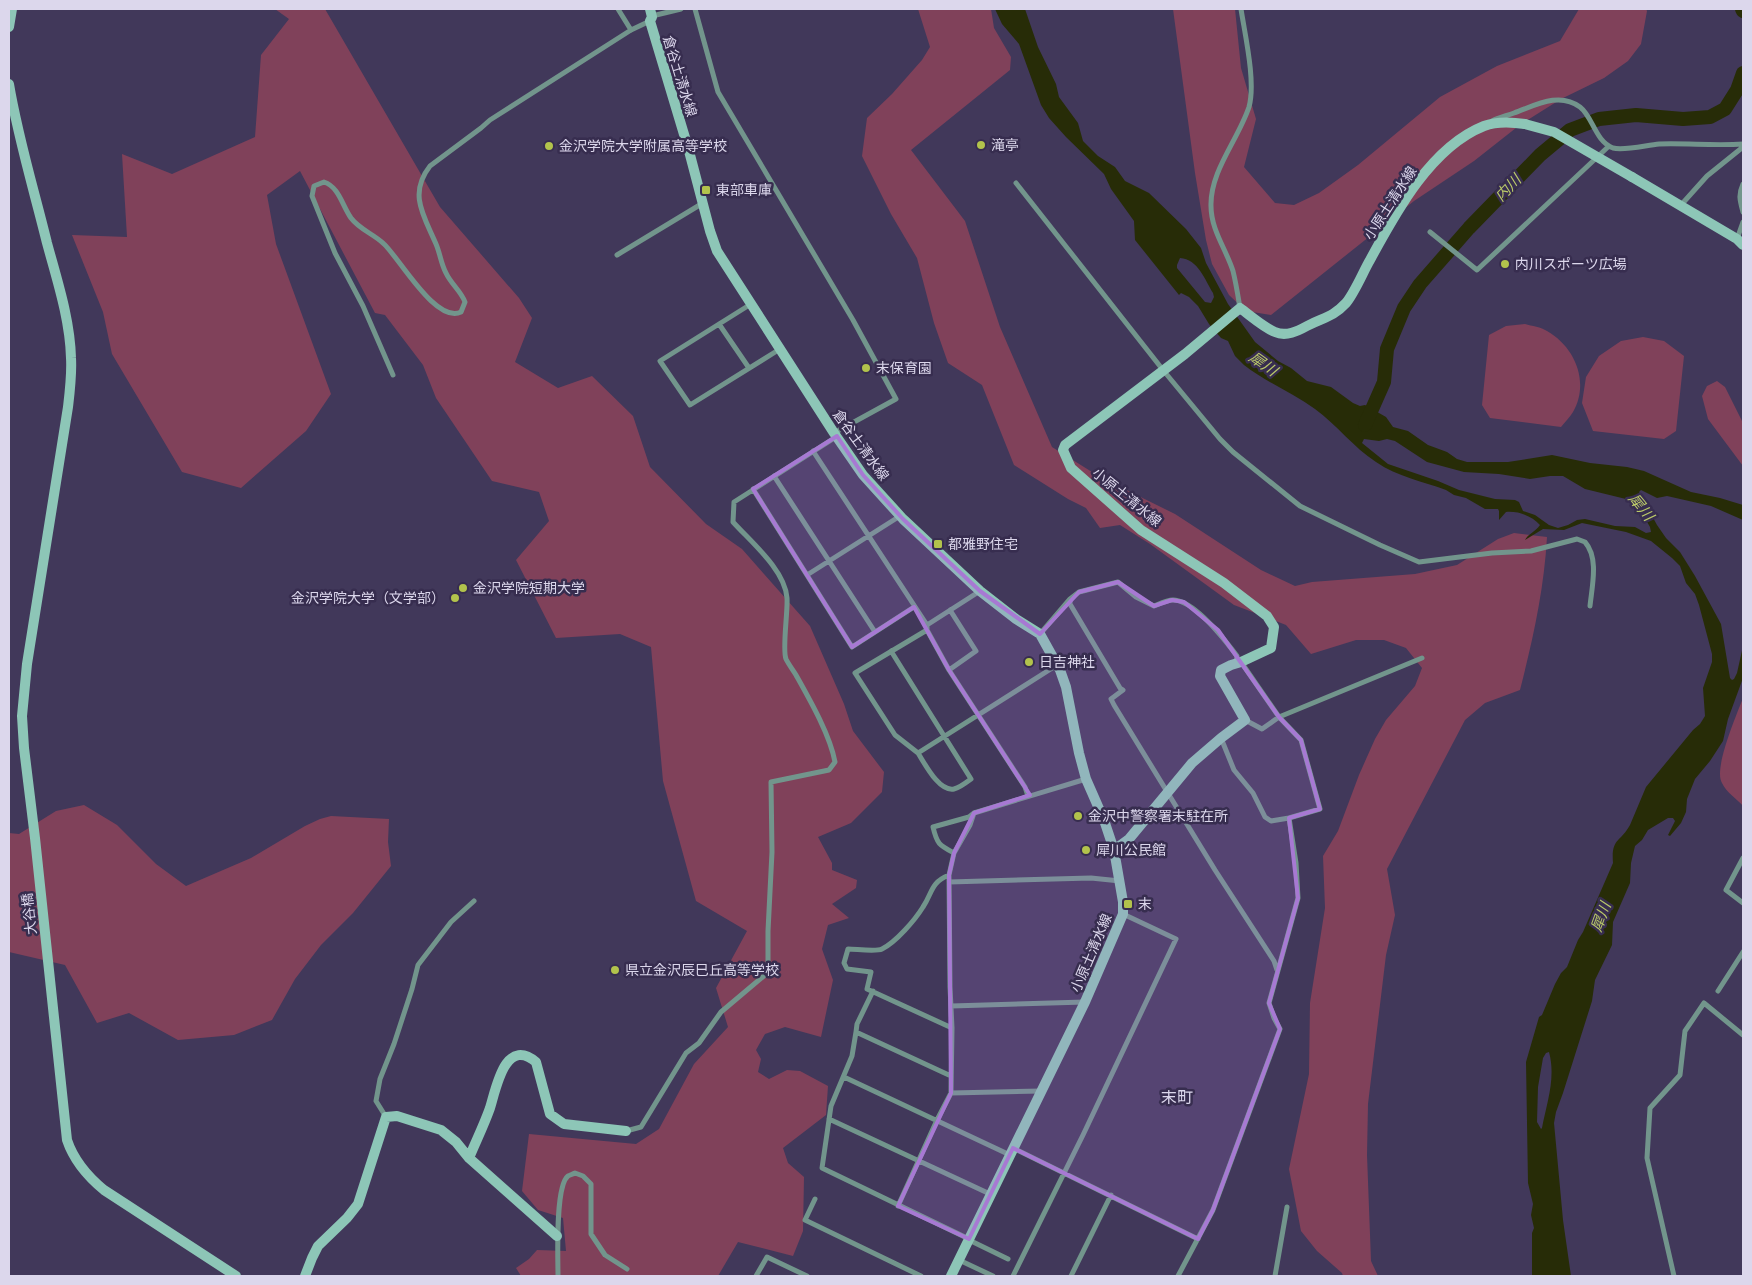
<svg xmlns="http://www.w3.org/2000/svg" width="1752" height="1285" font-family="'Asap Condensed','Noto Sans JP',sans-serif">
  <rect width="100%" height="100%" fill="#41385a"/>
  <path fill="#80415a" d="M275 9H325L440 207 519 298 532 318 515 362 558 388 592 376 633 416 650 467 706 524 742 549 810 626 844 704 853 731 884 772 882 792 851 823 818 837 832 863V870L857 880 856 888 832 904 849 918 828 925 822 949 833 980 821 1037 785 1027 765 1034 756 1050 761 1059 758 1072 769 1079 787 1070 800 1071 828 1086 826 1115 783 1148 788 1163 804 1177 803 1231 793 1256 738 1242 718 1276H521L516 1268 529 1259 537 1250 566 1251 563 1218 538 1210 522 1191 529 1134 636 1144 659 1129 694 1064 728 1027 716 988 747 931 696 901 663 781 651 647 620 634 556 638 516 560 549 521 539 492 492 481 436 398 423 365 385 315 375 313 300 171 267 195 276 244 331 394 306 431 241 488 182 472 112 354 103 312 72 235 127 237 122 154 172 174 255 137 261 55 289 19Z
    M918 9H991L994 28 1011 57 1010 70 911 150 965 221 1000 327 1052 447 1100 477 1175 514 1261 570 1295 586 1312 582 1415 574 1457 565 1498 539 1514 533 1547 537C1544 590 1533 639 1520 690L1485 703 1465 720 1387 869 1395 915 1386 955 1368 1104 1367 1155 1371 1261 1378 1276H1343L1342 1273 1317 1251 1301 1231 1289 1169 1309 1074 1310 1003 1325 908 1323 856 1338 831 1359 775 1375 739 1386 720 1415 686 1422 668 1406 648 1384 640H1356L1311 654 1286 625 1234 605 1150 544 1120 525 1100 528 1086 508 1068 499 1014 465 982 385 948 363 934 323 917 258 891 214 862 156 867 118 892 94 922 60 930 47Z
    M1173 9H1235L1241 68 1256 119 1244 167 1275 203 1294 205 1319 193 1358 165 1440 97 1497 66 1560 41 1579 9H1646L1647 11 1641 44 1628 61 1604 78 1561 99 1521 124 1474 161 1414 201 1271 315 1246 311 1229 295 1212 264 1206 240 1195 173Z
    M1525 324C1532 326 1541 327 1547 331 1575 347 1590 382 1573 412 1570 417 1565 422 1561 427L1490 418 1482 405 1489 335 1506 326Z
    M1643 337 1664 341 1684 356 1676 431 1664 439 1593 431 1582 403 1586 377 1599 356 1621 341Z
    M1717 381 1725 387 1743 423V466L1708 419 1702 396 1707 386Z
    M1743 698V806C1737 799 1726 792 1722 783 1713 769 1737 714 1743 698Z
    M84 805 117 825 156 864 186 886 251 858 305 826 320 819 331 816 389 819 388 842 391 866 353 913 321 945 295 979 272 1020 234 1035 178 1040 129 1013 97 1023 65 965 9 952V833L19 834 56 811Z"/>
  <path fill="#272c07" fill-rule="evenodd" d="M995 9H1025L1038 47 1056 84 1059 97 1078 123 1083 141 1098 156 1115 167 1125 181 1149 193 1186 229 1201 248 1206 263 1228 304 1255 342 1278 361 1291 368 1307 381 1331 387 1353 403 1360 406 1365 405 1386 417 1393 427 1408 431 1428 445 1447 452 1457 459 1467 462H1508L1552 455 1590 463 1627 467 1644 471 1691 492 1720 498 1743 505V520L1711 506 1667 496 1657 498 1641 490 1639 492 1657 525 1666 538 1680 552 1695 576 1721 624 1730 678 1732 680 1734 679 1737 673 1743 646V678L1728 719 1723 741 1710 761 1695 779 1687 799 1686 812 1681 823 1670 836 1668 835 1675 821 1673 818H1668L1648 830 1642 840 1635 846 1631 863 1630 883 1613 922 1612 945 1595 980 1592 1001 1563 1093 1556 1112 1554 1123 1557 1155 1563 1220 1571 1276H1532V1233L1534 1228 1531 1215 1533 1204 1528 1183 1526 1062 1539 1017 1542 1015 1555 984 1561 973 1567 967 1578 940 1583 932 1613 863C1611 838 1620 843 1630 825L1646 787 1693 730 1700 724 1705 716 1703 688 1712 662V654L1699 605 1695 594 1686 583 1680 566 1672 558 1651 541 1626 532 1582 523 1564 530 1543 529 1525 540C1528 534 1535 532 1540 525 1532 516 1519 511 1506 512L1499 520V511L1498 509H1485L1466 498 1454 495 1446 490C1422 481 1398 477 1376 462 1353 447 1337 425 1315 409 1293 393 1266 382 1244 365L1235 356 1228 341 1221 338 1209 324 1198 306 1189 297 1181 293 1179 295 1135 240 1134 221 1111 189 1104 174 1066 137 1049 118 1041 105 1019 44 1002 24ZM1180 258C1198 259 1205 280 1213 293L1214 297 1211 303 1205 302 1177 268V265ZM1364 439 1379 441 1387 439 1395 441 1427 462 1464 472 1499 474 1530 479 1550 476H1563L1585 489 1630 500 1639 508 1650 527 1651 532 1646 533 1635 527 1615 526 1585 519 1577 520 1568 525 1558 528 1549 525 1535 515 1523 511 1519 502 1515 500 1495 499 1459 490 1438 481 1388 464 1362 443ZM1549 1052C1556 1078 1547 1102 1542 1128L1541 1129 1537 1122 1538 1087 1543 1058 1546 1053Z"/>
  <g fill="none" stroke-linecap="round" stroke-linejoin="round">
    <path stroke="#272c07" stroke-width="14" d="M1742 9 1743 11
      M1365 425 1384 382 1387 349 1404 308 1420 284 1469 228 1540 155 1570 130 1599 119 1636 115 1683 119 1710 117 1725 109 1737 90 1743 73"/>
    <path stroke="#72958c" stroke-width="5" d="M618 9 631 30
      M695 9 718 92 853 320 896 399 834 433
      M652 16 681 9
      M1492 121C1500 117 1506 116 1514 113 1534 106 1559 91 1580 107 1593 117 1595 141 1613 148 1624 151 1647 145 1659 144 1687 143 1715 146 1743 144
      M1016 183 1163 370 1220 439 1233 452 1300 506 1380 545 1419 562 1492 553 1531 551 1577 539 1585 542C1599 558 1592 586 1590 606
      M1743 184C1738 195 1740 201 1743 212
      M1681 205 1707 176 1743 147
      M1430 232 1477 270 1609 146
      M1737 239 1743 222
      M617 255 703 203
      M751 304 660 361 690 405 780 349
      M1240 308C1238 296 1236 283 1233 271 1226 249 1211 230 1211 206 1210 171 1238 140 1249 107 1256 82 1245 35 1241 9
      M719 324 749 368
      M393 375 363 306 335 253 312 196 314 186 324 182C339 187 342 205 351 218 360 230 374 234 384 244 400 259 436 324 461 312L465 302C461 291 451 284 446 273 441 264 440 253 436 244 424 216 408 194 430 166L481 128 490 120 631 30 650 21
      M813 451 927 625V630L949 670 1025 787 1028 796
      M774 476 875 632
      M753 489 852 647 914 607
      M807 575 900 516
      M1070 599V604L1120 688 1123 690 1111 699 1114 705 1215 870 1274 961 1277 970
      M927 625 980 591
      M927 630 855 673 895 735 918 753 1057 665
      M1040 634 1070 599 1079 592 1118 582 1136 597 1154 606C1159 604 1167 600 1173 600 1194 600 1225 640 1237 656L1236 664
      M891 651 971 779C967 782 959 788 954 789 939 792 925 764 918 753
      M949 670 976 651 950 610
      M1245 720 1262 729 1279 717 1422 658
      M1221 738 1234 770 1253 793 1265 817 1271 821 1289 818
      M954 853C939 845 937 844 933 827L969 817 974 813
      M1743 858 1726 890 1743 903
      M949 875C930 883 933 892 923 907 915 920 896 942 882 949 876 952 856 949 848 949L844 963 847 969 871 972 867 989 952 1028
      M949 882 1091 878 1120 881
      M1718 991 1743 952
      M951 1006 1085 1002
      M856 1032 857 1024 873 991
      M951 1076 856 1032 852 1056 831 1106 822 1168 969 1239
      M844 1077 1010 1155
      M951 1093 1041 1091
      M386 1117 376 1101 380 1079 394 1044 412 989 418 965 451 922 474 901
      M829 1119 990 1194
      M626 1131 641 1127 686 1053 699 1043 721 1012 765 975 768 967V931L772 852 771 782 829 770 835 762C830 735 810 700 796 675 793 670 789 665 786 659 782 650 788 611 787 598 785 570 751 542 733 522L734 502 836 437
      M1013 1148 1198 1239
      M815 1199 805 1220 921 1276
      M898 1206 937 1120 951 1093 952 1028 950 987 949 875 954 853 970 825 974 813 1086 779
      M969 1240 1008 1259
      M959 1260 993 1276
      M558 1276C558 1258 555 1186 568 1176 570 1175 573 1174 575 1173L583 1176 591 1184V1234L605 1255 627 1269
      M756 1276 767 1257 807 1276
      M1013 1276 1083 1135 1176 939 1123 914
      M1071 1276 1111 1195
      M1178 1276 1213 1210 1280 1029 1274 1018 1269 1003 1298 898 1296 863 1289 818 1320 809 1301 740 1279 717 1241 662
      M1275 1276 1287 1207
      M1674 1276 1647 1158 1650 1108 1680 1075 1685 1031 1704 1003 1743 1035"/>
    <path stroke="#8dc6b7" stroke-width="10" d="M650 9 652 17 650 21 689 151 710 231 717 251 834 433 863 475 903 519 980 591 1016 619 1040 634 1060 670 1066 687 1079 753 1086 779 1104 820 1114 850 1123 902V914L1085 1002 951 1276
      M9 27 12 9
      M9 84C18 138 34 190 47 243 57 280 70 319 71 358 72 374 70 390 68 407L27 664 22 716 24 748 35 838 67 1140C74 1161 87 1176 104 1190L236 1276
      M1632 177 1737 239 1743 245
      M1114 850 1129 839 1192 763 1221 738 1245 720 1220 676 1221 670 1231 665 1241 662 1271 648 1274 627 1267 616 1224 583 1141 530 1071 468 1063 450 1065 445 1185 354 1240 308C1251 316 1263 327 1275 332 1286 337 1298 331 1307 326 1324 317 1332 318 1346 303 1355 292 1363 272 1370 260 1396 212 1431 147 1484 126 1497 121 1512 122 1525 124
      M469 1158C476 1141 484 1125 490 1108 496 1089 505 1036 536 1062L550 1114 564 1124 626 1131
      M305 1276 312 1258 318 1246 347 1218 358 1204 386 1117 397 1116 441 1130 456 1142 469 1158 557 1236"/>
    <path stroke="#8dc6b7" stroke-width="10" d="M1525 124 1554 132 1632 177"/>
  </g>
  <path fill="#a779d3" fill-opacity="0.2" stroke="#a779d3" stroke-width="4" stroke-linejoin="round" d="M837 436 863 475 903 519 980 591 1040 634 1079 592 1118 582 1154 606 1172 600 1184 602 1218 630 1279 717 1301 740 1320 809 1289 818 1298 898 1269 1003 1280 1029 1213 1210 1198 1239 1013 1148 969 1239 898 1206 951 1093 949 875 954 853 974 813 1030 795 949 670 914 607 852 647 753 489Z"/>
  <g fill="#b2c34c" stroke="#372d4f" stroke-width="2">
    <circle cx="981" cy="145" r="5"/>
    <circle cx="549" cy="146" r="5"/>
    <rect x="701" y="185" width="10" height="10" rx="2.5"/>
    <circle cx="1505" cy="264" r="5"/>
    <circle cx="866" cy="368" r="5"/>
    <rect x="933" y="539" width="10" height="10" rx="2.5"/>
    <circle cx="463" cy="588" r="5"/>
    <circle cx="455" cy="598" r="5"/>
    <circle cx="1029" cy="662" r="5"/>
    <circle cx="1078" cy="816" r="5"/>
    <circle cx="1086" cy="850" r="5"/>
    <rect x="1123" y="899" width="10" height="10" rx="2.5"/>
    <circle cx="615" cy="970" r="5"/>
  </g>
  <g text-anchor="middle" stroke-width="5" stroke-linejoin="round" paint-order="stroke">
    <g font-size="14" fill="#dcd7ec" stroke="#372d4f">
      <text transform="translate(680 76) rotate(73)" y="5">倉谷土清水線</text>
      <text transform="translate(1390 203) rotate(-57)" y="5">小原土清水線</text>
      <text transform="translate(861 445) rotate(54)" y="5">倉谷土清水線</text>
      <text transform="translate(1127 497) rotate(39)" y="5">小原土清水線</text>
      <text transform="translate(29 914) rotate(-96)" y="5">大谷橋</text>
      <text transform="translate(1091 953) rotate(-67)" y="5">小原土清水線</text>
    </g>
    <g font-size="14" fill="#dcd7ec" stroke="#372d4f" text-anchor="start">
      <text x="991" y="150">滝亭</text>
      <text x="559" y="151">金沢学院大学附属高等学校</text>
      <text x="716" y="195">東部車庫</text>
      <text x="1515" y="269">内川スポーツ広場</text>
      <text x="876" y="373">末保育園</text>
      <text x="948" y="549">都雅野住宅</text>
      <text x="473" y="593">金沢学院短期大学</text>
      <text x="445" y="603" text-anchor="end">金沢学院大学（文学部）</text>
      <text x="1039" y="667">日吉神社</text>
      <text x="1088" y="821">金沢中警察署末駐在所</text>
      <text x="1096" y="855">犀川公民館</text>
      <text x="1138" y="909">末</text>
      <text x="625" y="975">県立金沢辰巳丘高等学校</text>
    </g>
    <g font-size="15" font-style="italic" fill="#bbca69" stroke="#372d4f">
      <text transform="translate(1508 188) rotate(-46)" y="5">内川</text>
      <text transform="translate(1263 364) rotate(35)" y="5">犀川</text>
      <text transform="translate(1641 507) rotate(51)" y="5">犀川</text>
      <text transform="translate(1601 917) rotate(-70)" y="5">犀川</text>
    </g>
    <g font-size="16" fill="#dcd7ec" stroke="#372d4f">
      <text x="1177" y="1103">末町</text>
    </g>
  </g>
  <rect width="1752" height="1285" fill="none" stroke="#dcd7ec" stroke-width="20"/>
</svg>
